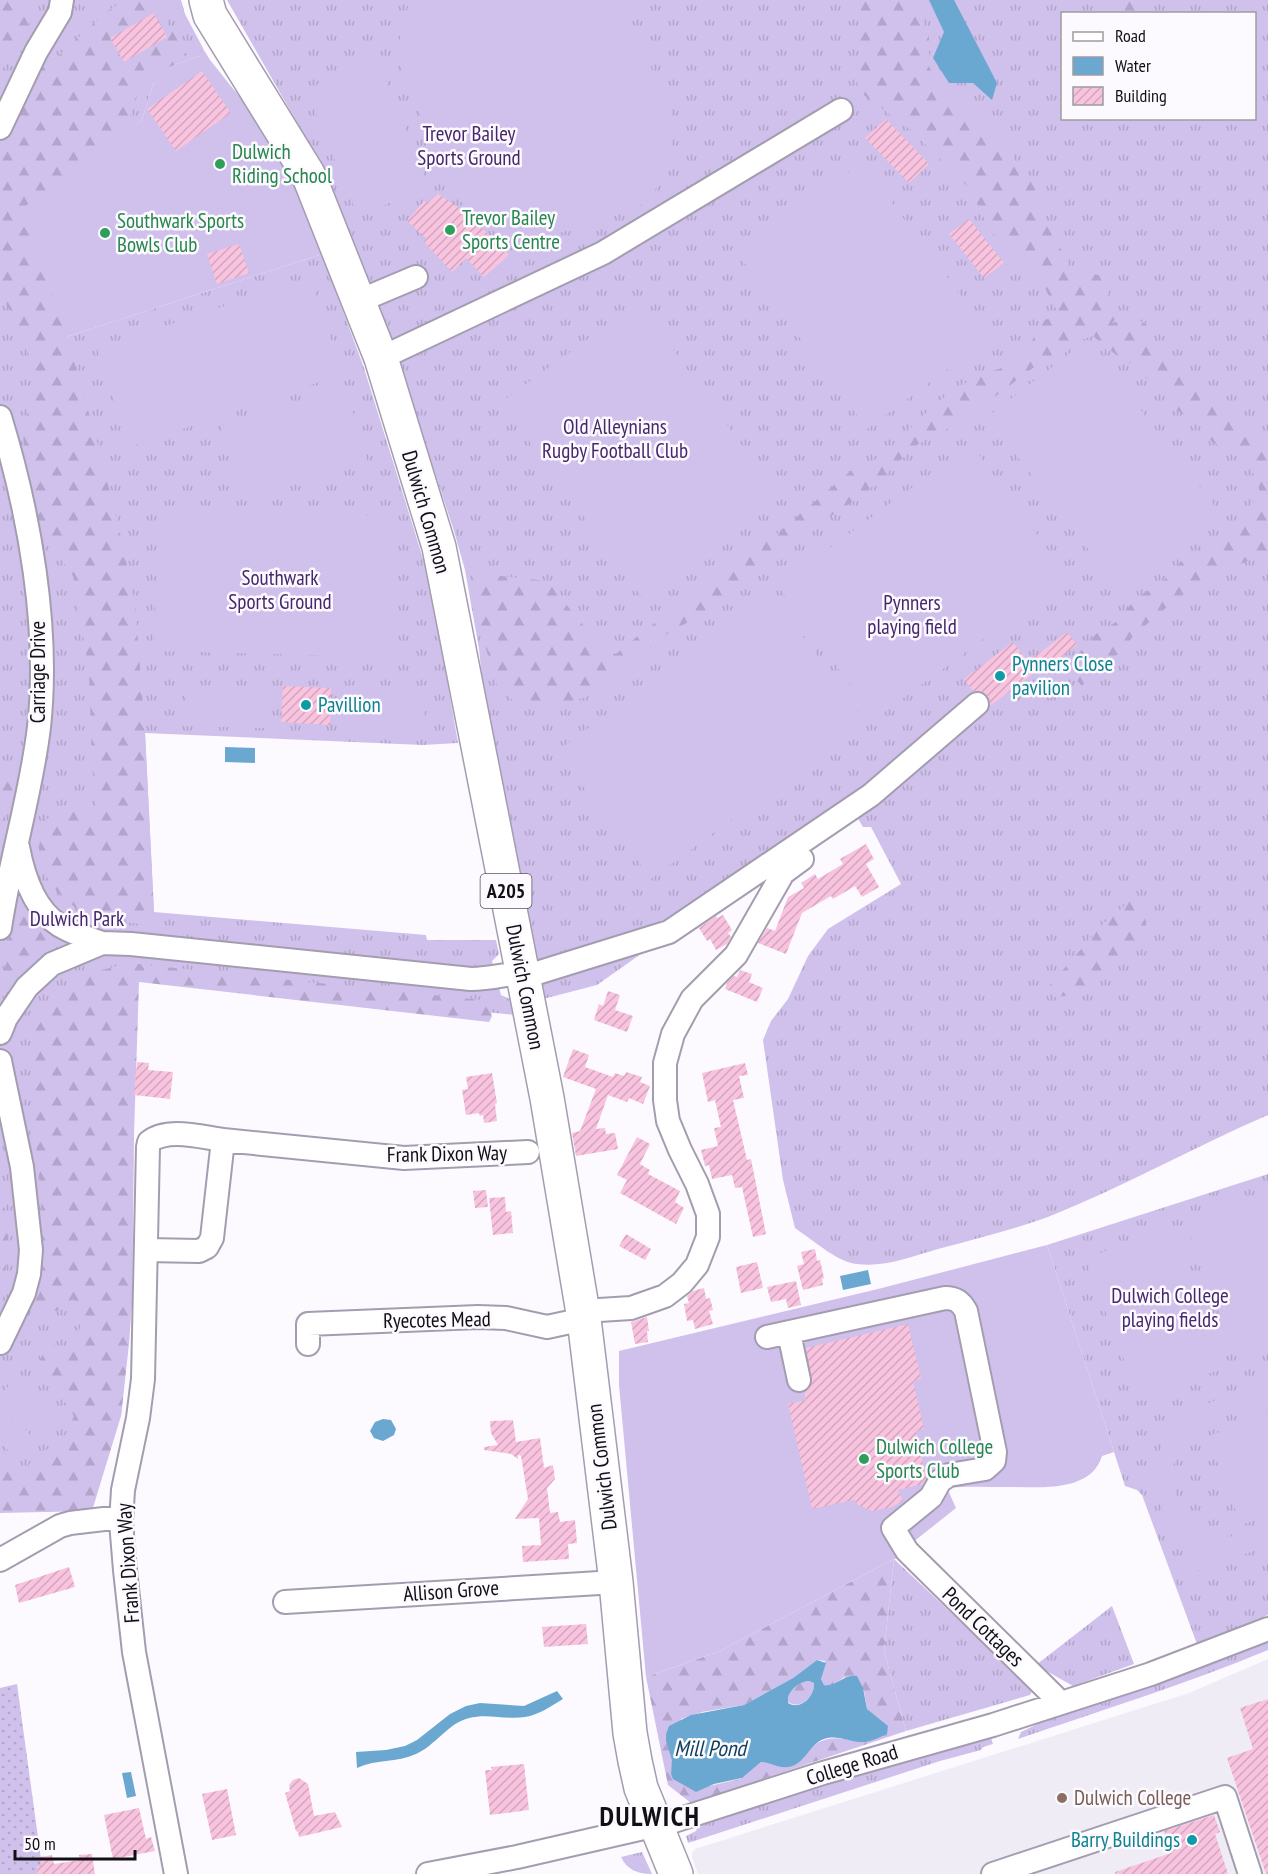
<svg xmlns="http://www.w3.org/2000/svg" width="1268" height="1874" font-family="'PT Sans Narrow',sans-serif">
  <defs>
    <pattern id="grass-tufts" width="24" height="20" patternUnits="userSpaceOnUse" patternTransform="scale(1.5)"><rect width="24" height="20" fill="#d0c0ec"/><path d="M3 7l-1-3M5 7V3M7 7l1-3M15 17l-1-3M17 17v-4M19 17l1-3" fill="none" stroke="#b2a4ca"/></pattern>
    <pattern id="forest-firs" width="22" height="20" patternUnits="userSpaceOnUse" patternTransform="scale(1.5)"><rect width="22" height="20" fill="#d0c0ec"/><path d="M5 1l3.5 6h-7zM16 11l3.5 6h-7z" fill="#b2a4ca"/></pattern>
    <pattern id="garden-dots" width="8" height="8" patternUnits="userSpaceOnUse" patternTransform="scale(1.5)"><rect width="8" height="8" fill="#d0c0ec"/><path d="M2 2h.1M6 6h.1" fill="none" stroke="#b2a4ca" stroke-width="1.8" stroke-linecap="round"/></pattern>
    <pattern id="building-hatch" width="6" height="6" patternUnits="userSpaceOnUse" patternTransform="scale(1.5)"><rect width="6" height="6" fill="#f8c3de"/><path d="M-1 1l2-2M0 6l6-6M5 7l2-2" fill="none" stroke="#d4a6be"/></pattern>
  </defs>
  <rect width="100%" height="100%" fill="#fcfafe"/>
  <path fill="#efecf6" d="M1268 1659V1874H698L692 1858V1853L695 1849 1189 1693Z"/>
  <path fill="url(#grass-tufts)" fill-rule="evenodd" d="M0 0H181L185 14 204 50 200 53V56L157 71 142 120 107 147 66 337 322 254 364 368 425 565 432 593 458 743 423 745 145 733 154 912 426 935 427 940H496L499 954 492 961 501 995 510 999 515 1015 135 976 132 1302 121 1416 0 1513Z
    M227 0H1268V1115C1194 1147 1123 1187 1048 1217 1012 1230 975 1239 938 1249 913 1256 883 1268 857 1264 837 1262 816 1242 799 1231L795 1228 783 1180 763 1040 771 1021 788 999 808 956 828 929 901 884 871 827H863L857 817 672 932 597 985 543 999 485 706 479 649 465 570 454 531 404 379 311 147ZM1062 14H1254V118H1062Z
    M1268 1174V1615L1197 1644 1142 1495 1137 1490 1125 1486 1047 1245Z
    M894 1559 1033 1690 1030 1695 906 1731 884 1651Z
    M1112 1606 1134 1664 1073 1686 1036 1665Z
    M1268 1639V1650C1186 1684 1102 1710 1018 1739L1021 1732 1052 1717Z
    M991 1738 993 1744 983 1747 981 1750 940 1761 688 1843 686 1836 696 1831 698 1826 858 1773 977 1739Z
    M642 1852 652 1874C638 1874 627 1870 621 1857Z"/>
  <path fill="url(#forest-firs)" fill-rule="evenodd" d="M0 0H38L26 33 3 68 0 77Z
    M126 0H153L187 55 138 93 128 123 102 164 38 235 98 445 118 524 135 603 145 733 154 912 150 925C105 921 61 915 42 866 37 853 40 834 42 820L68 812 97 811 92 764 89 671 73 576 28 515 23 431 36 380 19 328 0 292V168L9 133 36 64 52 62 107 11Z
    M853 0H912L929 36V67L948 96 1002 139 1016 162 1034 184 1040 207 1072 272 1109 276 1108 291 1119 315 1112 323 1133 317 1147 325 1155 343 1192 377 1213 402 1234 417 1268 446V550L1256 558 1227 569 1179 597 1135 634 1119 654 1098 664 1082 686 1070 673 1069 664 1096 634 1118 621 1135 599 1163 581 1186 556 1219 541 1239 521 1260 493 1256 477 1240 458 1212 442 1199 424 1178 411 1162 390 1147 379 1138 367 1120 358 1093 336 1081 340 1062 355 1037 365 964 420 918 444 864 494 836 513 796 535 756 576 729 591 704 613 667 634 596 694 562 704 519 706 497 686 474 608V573L547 581 601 647 616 654 645 630 712 583 738 554 771 539 853 469 881 457 934 405 957 387 988 372 1012 365 1032 341 1041 321 1054 317 1061 318 1042 283 1016 254 990 231 970 189 911 130 857 90 860 27Z
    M1102 0H1135L1141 13H1107Z
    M6 770 14 775 19 783 17 797 6 811 0 843V771Z
    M16 896 27 897C44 922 41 932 73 942L55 961 33 952 25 962 20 996 12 1000 5 998 2 984 13 907Z
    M1135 897 1143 903 1147 932 1075 995 1054 997 1049 986 1103 924Z
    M128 963 481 1000 490 1007 492 1016 489 1022 139 982 134 1134 132 1302 129 1344 121 1416 92 1511 0 1513V1457L12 1466 24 1468 66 1434 74 1416 39 1363 47 1345 74 1347 81 1324 73 1299 61 1310 32 1313 42 1280 43 1248 41 1195 32 1104 33 1034 57 997 84 975Z
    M0 1177 8 1241 3 1301 0 1306Z
    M894 1559 884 1651 906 1731 691 1803 668 1785 646 1677 720 1651ZM817 1660 825 1661 821 1679 824 1685 833 1686 844 1677 864 1691 867 1709 870 1712 845 1739C825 1736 814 1742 803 1758L761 1762 740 1779 709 1786 671 1774 681 1719 702 1712 744 1705 793 1678Z
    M809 1681 814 1683C815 1696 801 1711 788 1702V1697C792 1688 799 1682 809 1681Z"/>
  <path fill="url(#garden-dots)" d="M17 1684 43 1874H0V1688Z"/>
  <path fill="#d0c0ec" d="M413 0H622L673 118 672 157 649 202 513 249 454 195 396 55 407 9Z
    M204 50 210 60 251 111 276 147 297 189 322 254 66 337 50 287 21 212 24 207 142 120 157 71 200 56 199 53Z
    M378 60 429 187 358 216 306 89Z
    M862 162 991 337 867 429 738 254Z
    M310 277 343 374 130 447 97 349Z
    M639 302 779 497 641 596 501 402Z
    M1087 340 1223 517 1123 594 987 417Z
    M346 389 368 463 243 500 221 425Z
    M971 444 1068 577 875 719 778 586Z
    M158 509 395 516 391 657 154 651Z
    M771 593 865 721 651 879 557 751Z
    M187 685 269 687 268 728 185 726Z
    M342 692 425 694 424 735 341 733Z
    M1268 1190V1352L1239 1363 1185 1222Z
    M1174 1225 1228 1366 1140 1401 1085 1259Z
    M1047 1245 1114 1452 1102 1456C1091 1493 1038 1487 1008 1487 988 1487 967 1486 947 1488L956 1508 912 1543 901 1558 894 1559 720 1651 646 1677 619 1385V1351L882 1288Z
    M20 1375 61 1416 42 1435 1 1393Z
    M1268 1382V1401C1244 1410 1206 1418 1188 1437 1156 1471 1176 1530 1223 1536 1240 1538 1253 1533 1268 1527V1546L1191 1573 1185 1557 1204 1550C1164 1529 1141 1487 1163 1443 1169 1432 1176 1421 1186 1415 1210 1399 1242 1392 1268 1382Z
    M0 1404 36 1441 17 1459 0 1442Z
    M1268 1414V1515L1241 1525 1208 1436Z"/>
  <path fill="#6ba8d1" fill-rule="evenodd" d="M929 0H954L997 83 992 100 973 83H949L933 58 944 32Z
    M225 747 255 748V763L225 762Z
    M868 1270 871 1284 843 1290 840 1276Z
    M383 1419 391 1420 396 1429 394 1435 383 1441 374 1438 370 1431 375 1422Z
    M817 1660 826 1663 821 1679 824 1685C837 1687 843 1674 857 1676L863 1688 867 1709 888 1726 887 1734C880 1737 873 1741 865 1742 851 1743 838 1734 824 1739 809 1744 805 1765 788 1767 779 1769 770 1762 761 1762L742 1778 714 1784 696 1792 673 1779 671 1774 672 1760 666 1741V1734L669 1726 691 1715 744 1705 793 1678ZM809 1681 814 1683C815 1696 801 1711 788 1703V1697C792 1688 799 1682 809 1681Z
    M557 1691 563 1699C551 1706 539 1715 525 1717 506 1720 488 1713 469 1718 448 1723 435 1746 416 1754 397 1763 375 1759 357 1768L356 1752 386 1750 405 1746 417 1740 450 1714 466 1706 480 1703 524 1706Z
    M131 1772 136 1796 127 1798 122 1773Z"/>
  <path fill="url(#building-hatch)" d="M154 13 167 37 124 62 110 38Z
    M202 71 231 113 176 151 147 109Z
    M886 119 929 164 909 183 865 138Z
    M438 194 468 214 509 255 484 277 466 258 452 272 424 242 426 238 407 221 424 201 428 202Z
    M969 219 1004 263 984 278 949 234Z
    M239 244 249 273 217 284 207 254Z
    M1067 632 1077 645 1049 667 1046 664 990 706V701L987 695 981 691H973L964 679 1013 642 1028 662Z
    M283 686 331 688 330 725 281 722Z
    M866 844 874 859 866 864 879 887 862 897 855 886 833 899 831 896 802 913 786 954 758 943 767 928 775 931 788 897 804 888 801 883 815 874 818 879 843 864 840 859Z
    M723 915 732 930 728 933 731 937 727 944 716 950 710 939 707 941 699 928 716 916 717 918Z
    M740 970 752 974 749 982 763 988 757 1002 725 989 727 983 734 976 737 977Z
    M608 991 620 995 615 1010 633 1016 627 1032 594 1020 599 1004 603 1006Z
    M573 1049 589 1055 585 1067 613 1077 615 1073 624 1076 626 1072 642 1077 640 1082 650 1086 643 1104 629 1098 627 1102 608 1095 596 1129 605 1128 606 1134 615 1133 618 1149 576 1156 572 1133 580 1131 596 1089 563 1077Z
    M137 1062 149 1063 148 1070 173 1072 170 1099 134 1095Z
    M745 1063 748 1075 739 1076 744 1098 733 1100 747 1160 751 1159 766 1234 753 1237 742 1187 735 1188 732 1175 712 1179 709 1165 705 1166 701 1150 718 1146 714 1128 721 1127 715 1100 708 1102 702 1073Z
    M492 1073 497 1103 495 1104 497 1121 484 1123 483 1115 480 1116 479 1113 466 1115 462 1090 468 1089 466 1077Z
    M637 1137 650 1144 640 1164 650 1170 648 1174 680 1191 675 1202 684 1208 676 1224 620 1193 627 1180 617 1175Z
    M486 1190 488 1207 475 1208 473 1191Z
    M505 1197 506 1212 511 1211 513 1233 493 1235 489 1198Z
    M626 1234 651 1249 645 1260 619 1246Z
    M815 1249 817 1261 820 1260 824 1278 822 1279 823 1285 803 1290 797 1266 804 1264 801 1252Z
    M757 1262 763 1288 741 1293 736 1267Z
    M796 1281 801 1305 788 1308 786 1299 771 1302 767 1287Z
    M704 1288 706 1299 710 1298 713 1310 709 1311 713 1324 695 1329 693 1320 687 1321 684 1304 689 1303 687 1296 693 1291Z
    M647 1317 649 1331H647L648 1342 635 1344 631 1322Z
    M908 1324 921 1379 913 1381 924 1429 916 1431 926 1478 923 1484 898 1490 903 1501 892 1507 872 1511 858 1505 854 1500 812 1509 788 1404 806 1400 804 1392 812 1384 806 1348Z
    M513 1420 516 1442 540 1438 544 1468 553 1465 555 1479 547 1488 550 1513 558 1512 560 1522 575 1520 577 1543 568 1544 569 1559 523 1562 522 1546 541 1545 539 1518 515 1519 528 1499 521 1456 518 1455V1459L511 1454 484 1450V1447L498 1445 491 1433 490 1421Z
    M69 1567 75 1587 19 1603 15 1585Z
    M586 1624 588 1644 544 1647 542 1627Z
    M1268 1699V1874H1266L1227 1758 1253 1749 1240 1708Z
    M524 1764 529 1810 490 1815 485 1770H492L491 1767Z
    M299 1778 308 1784 314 1816 335 1812 342 1827 299 1837 298 1832 296 1831 285 1793 290 1791 289 1785 293 1780Z
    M227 1789 236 1835 212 1840 202 1794Z
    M139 1808 146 1839 151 1837 155 1851 113 1859 104 1815Z
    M1214 1815 1220 1832 1215 1834 1228 1874H1115V1872L1171 1853 1164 1831Z
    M92 1854 95 1874H37V1866H41L40 1857 52 1855 54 1864 80 1860 79 1855Z"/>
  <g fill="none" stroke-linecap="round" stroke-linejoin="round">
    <defs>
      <path id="minor" d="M0 128 36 52 60 12 62 0
        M359 301 416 277
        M381 358 603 253 841 110
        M0 417C29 512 50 627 39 727 31 795 10 860 0 928
        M18 847C23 874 34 909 59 925 72 933 87 938 102 943
        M0 1033 6 1018 27 987 52 964 102 943 131 944 471 979C483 979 494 977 506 975 517 974 527 975 537 973L669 932 871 795 977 704
        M0 1061 22 1167 31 1250 29 1274 24 1293 0 1343
        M223 1140 404 1158 528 1152
        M146 1250 199 1251 207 1247 212 1238 223 1140C201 1137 167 1127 149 1142L148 1147 143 1379 138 1418 123 1490 121 1522 125 1570 134 1652 176 1874
        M583 1311 631 1308 665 1296 682 1283 697 1265 708 1237V1214L697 1184 680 1150 668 1121 665 1100V1063L673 1034 692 999 736 955 783 873 802 859
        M789 1333 799 1380
        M767 1337 945 1298C956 1298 961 1302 966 1311L995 1452 994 1461 985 1469 949 1475 940 1481 931 1497 893 1528 907 1551 1054 1696 1058 1704
        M308 1344V1324L478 1317 506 1318 547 1327 584 1319
        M0 1560 60 1526 70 1523 121 1517
        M285 1602 616 1582
        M428 1874 517 1857 674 1821 823 1773 993 1725 1151 1674 1268 1629
        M993 1874 1225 1797 1250 1874"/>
      <path id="highway" d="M206 0 210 15 308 174 381 358 439 547 547 1098 584 1319 616 1582 630 1733 635 1761 641 1788 676 1874"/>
    </defs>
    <use href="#minor" stroke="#a49db0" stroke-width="26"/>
    <use href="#highway" stroke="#a49db0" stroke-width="36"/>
    <use href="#minor" stroke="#fff" stroke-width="22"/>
    <use href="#highway" stroke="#fff" stroke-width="33"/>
  </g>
  <g fill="#2e9e5b" stroke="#fcfafe" stroke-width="2">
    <circle cx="220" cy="164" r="6"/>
    <circle cx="450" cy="230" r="6"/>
    <circle cx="105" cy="233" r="6"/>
    <circle cx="864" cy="1459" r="6"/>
  </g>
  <g fill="#0f9aa8" stroke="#fcfafe" stroke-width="2">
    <circle cx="1000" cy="676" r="6"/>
    <circle cx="306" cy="705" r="6"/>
    <circle cx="1192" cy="1840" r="6"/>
  </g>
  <circle fill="#8d6e63" stroke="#fcfafe" stroke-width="2" cx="1062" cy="1798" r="6"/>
  <g text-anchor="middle" stroke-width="5" stroke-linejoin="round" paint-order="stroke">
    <rect fill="#fcfafe" stroke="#58565b" stroke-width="1.5" x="480.5" y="874" width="51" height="34" rx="4.5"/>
    <g font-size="20" font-weight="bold" fill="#110f15">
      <text x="506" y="898">A205</text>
    </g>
    <g font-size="21" fill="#46276d" stroke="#fcfafe">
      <text x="469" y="141">Trevor Bailey<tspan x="469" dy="24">Sports Ground</tspan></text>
      <text x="615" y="434">Old Alleynians<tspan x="615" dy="24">Rugby Football Club</tspan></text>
      <text x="280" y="585">Southwark<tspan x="280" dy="24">Sports Ground</tspan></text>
      <text x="912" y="610">Pynners<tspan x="912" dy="24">playing field</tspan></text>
      <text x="77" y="926">Dulwich Park</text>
      <text x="1170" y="1303">Dulwich College<tspan x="1170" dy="24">playing fields</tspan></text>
    </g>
    <g font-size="21" fill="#27864d" stroke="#fcfafe" text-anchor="start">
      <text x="232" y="159">Dulwich<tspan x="232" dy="24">Riding School</tspan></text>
      <text x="462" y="225">Trevor Bailey<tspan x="462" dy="24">Sports Centre</tspan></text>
      <text x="117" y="228">Southwark Sports<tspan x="117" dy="24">Bowls Club</tspan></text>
      <text x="876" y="1454">Dulwich College<tspan x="876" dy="24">Sports Club</tspan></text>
    </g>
    <g font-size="21" fill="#110f15" stroke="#fcfafe">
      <text transform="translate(426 512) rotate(74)" y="7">Dulwich Common</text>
      <text transform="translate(38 672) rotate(-90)" y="7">Carriage Drive</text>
      <text transform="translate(525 987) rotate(79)" y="7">Dulwich Common</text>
      <text transform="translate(447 1154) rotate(-1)" y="7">Frank Dixon Way</text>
      <text transform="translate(437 1320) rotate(-1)" y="7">Ryecotes Mead</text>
      <text transform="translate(602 1467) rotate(-97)" y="7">Dulwich Common</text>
      <text transform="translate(128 1563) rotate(-94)" y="7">Frank Dixon Way</text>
      <text transform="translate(451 1591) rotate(-4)" y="7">Allison Grove</text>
      <text transform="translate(983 1627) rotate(44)" y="7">Pond Cottages</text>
      <text transform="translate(852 1765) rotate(-17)" y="7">College Road</text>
    </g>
    <g font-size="21" fill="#0d838f" stroke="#fcfafe" text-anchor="start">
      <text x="1012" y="671">Pynners Close<tspan x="1012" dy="24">pavilion</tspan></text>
      <text x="318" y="712">Pavillion</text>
      <text x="1180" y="1847" text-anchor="end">Barry Buildings</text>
    </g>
    <g font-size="21" fill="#785e54" stroke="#fcfafe" text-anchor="start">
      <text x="1074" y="1805">Dulwich College</text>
    </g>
    <g font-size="22" font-style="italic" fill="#0d3e5b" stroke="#fcfafe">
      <text x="710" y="1756">Mill Pond</text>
    </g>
    <g font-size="27" font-weight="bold" letter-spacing="1.5" fill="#110f15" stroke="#fcfafe">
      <text x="650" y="1826">DULWICH</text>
    </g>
  </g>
  <rect x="1061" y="12" width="195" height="108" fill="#fcfafe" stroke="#9e9ca1" stroke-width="1.5"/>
  <rect x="1073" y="32" width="30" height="9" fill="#ffffff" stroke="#9e9ca1" stroke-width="1.5"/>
  <text x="1115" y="42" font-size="18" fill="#110f15">Road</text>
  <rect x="1073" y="57" width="30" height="18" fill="#6ba8d1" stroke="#9e9ca1" stroke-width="1.5"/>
  <text x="1115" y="72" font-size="18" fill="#110f15">Water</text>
  <rect x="1073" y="87" width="30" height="18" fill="url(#building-hatch)" stroke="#9e9ca1" stroke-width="1.5"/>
  <text x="1115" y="102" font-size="18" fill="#110f15">Building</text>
  <path d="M15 1850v9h120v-9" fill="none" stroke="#110f15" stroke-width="3"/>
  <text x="24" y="1850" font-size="18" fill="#110f15" stroke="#fcfafe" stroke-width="4.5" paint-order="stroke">50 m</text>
</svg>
